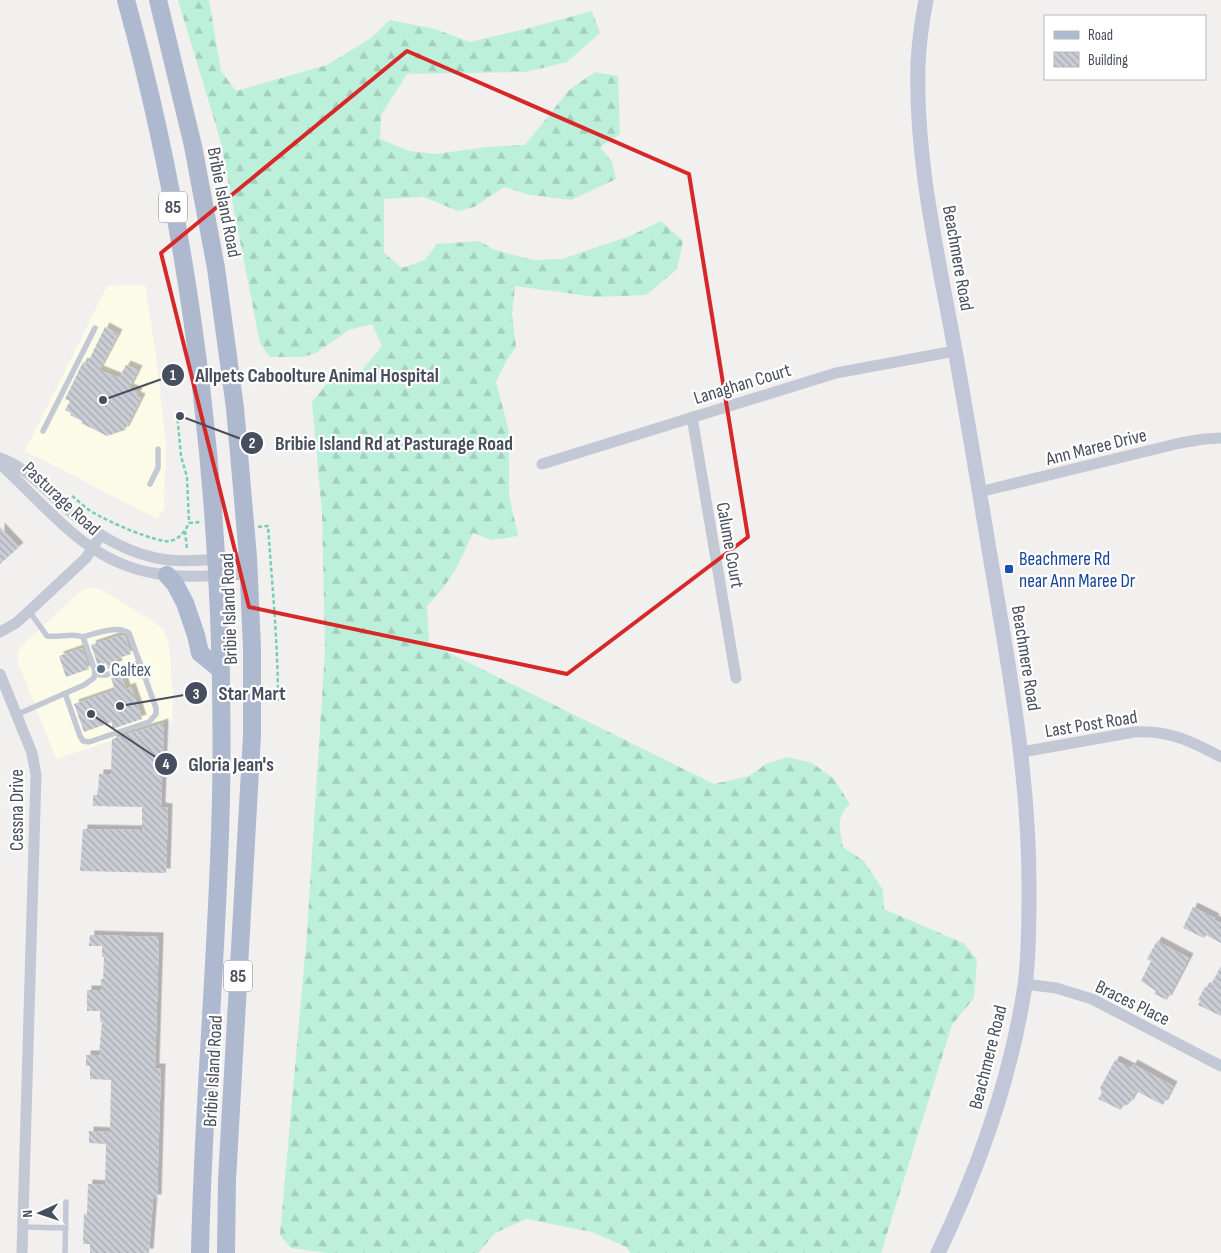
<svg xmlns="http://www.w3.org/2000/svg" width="1221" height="1253" font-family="'Sofia Sans Condensed',sans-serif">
  <defs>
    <pattern id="forest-firs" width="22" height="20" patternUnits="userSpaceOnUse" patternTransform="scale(1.25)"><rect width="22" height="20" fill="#bdf0db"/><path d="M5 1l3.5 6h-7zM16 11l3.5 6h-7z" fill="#a4cfbe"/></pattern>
    <pattern id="building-back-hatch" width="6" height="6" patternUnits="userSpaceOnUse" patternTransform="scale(1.25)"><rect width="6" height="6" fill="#cbcdd5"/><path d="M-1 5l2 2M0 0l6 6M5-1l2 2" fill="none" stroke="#a7a9b0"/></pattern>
    <filter id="shadow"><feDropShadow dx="4.5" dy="-4.5" stdDeviation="0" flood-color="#0004"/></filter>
  </defs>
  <rect width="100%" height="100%" fill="#f2efef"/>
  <path fill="#fcfbe8" d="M145 285 155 349 166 443 164 508 158 519 25 451 107 286Z
    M90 587 97 588 104 591 157 624 164 630 169 645 173 697 172 721 56 759 18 662 17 656 19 650 24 644 79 592Z"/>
  <path fill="url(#forest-firs)" d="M178 0H209L221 71 236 91 327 65 371 38 390 20 435 29 470 42 529 28 592 11 600 33 567 62 526 72 407 74 381 115 380 139 409 151 435 154 487 147 525 145 569 90 595 72 618 76 620 134 600 147 612 162 616 179 571 200 530 195 504 187 474 207 458 211 424 197 384 199V253L402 268 425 260 437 244 479 241 495 250 533 260 562 259 630 236 661 221 683 241 677 269 646 295 596 297 515 286 512 315 516 347 506 361 496 382 509 431V495L518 536 491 540 473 533 457 567 444 587 427 606 429 643 714 784 749 776 766 764 788 757 812 763 834 779 850 804C835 817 840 830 843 847L864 861 883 890 884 909 963 943 977 959 974 998 952 1025 881 1253H631L626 1247 592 1232 526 1219 495 1233 478 1253H327L291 1248 280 1235 307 933 325 650 322 513 312 402 333 376 362 370 382 346 372 324 349 330 316 353 302 357H270L260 343 220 139Z"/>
  <path fill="url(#building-back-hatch)" filter="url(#shadow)" d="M105 327 118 334 99 370 119 378 126 365 138 370 129 388 138 392 136 396 141 398 125 430 107 436 81 423 82 421 70 415 71 413 65 410 70 401 65 399 83 362 87 364Z
    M0 527 19 547 0 564Z
    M121 635 125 636 131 654 116 659 118 665 108 669 106 663 98 666 91 645Z
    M82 648 89 669 66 677 59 656Z
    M121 674 126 689 131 687 142 719 112 729V722L84 732 74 704 115 690 111 678Z
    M164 723 161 807 168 808 166 873 80 871 83 829 142 830V807L93 806V795H98L99 774H111L112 739Z
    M1193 907 1215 918 1214 920 1221 923V943L1206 935 1204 938 1183 928Z
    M90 935 159 937 155 1068H161L157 1199H153L149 1253H90V1244H83L84 1214H87L88 1184 105 1185 106 1144 89 1143V1131L110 1132 111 1080 90 1079V1066H86V1055H99L102 1022H100V1011H87V990H101V979H103L104 957H102V946H89Z
    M1157 941 1189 958 1167 1000 1154 994 1156 991 1141 981 1151 961 1147 959Z
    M1221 966V1016L1198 1005 1200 1001 1198 1000 1205 987 1209 988Z
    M1115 1060 1131 1068 1133 1064 1173 1086 1163 1105 1136 1091 1129 1104 1123 1106 1121 1110 1098 1099 1102 1093 1100 1088Z"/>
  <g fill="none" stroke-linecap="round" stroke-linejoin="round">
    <path stroke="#74cfb5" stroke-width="2.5" stroke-dasharray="4 2.5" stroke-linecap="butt" d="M177 413 181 456 187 477 189 523
      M72 496C79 501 86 509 94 513 107 521 156 543 170 541 180 539 185 531 189 523L200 522
      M258 527 268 526C272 584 278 643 278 701
      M185 531 187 549"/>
    <path stroke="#c2c8d4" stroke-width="5.5" d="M43 431 95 328
      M150 484 158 468V449
      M95 671 100 675H106L140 662
      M65 693 80 736 83 741 89 742 149 722 156 714V708L129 633C117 625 97 633 83 637
      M16 715 84 685 94 678 95 671 83 637C72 632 60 638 47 636L29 611
      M23 1227 66 1228
      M65 1253 66 1202"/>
    <path stroke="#c2c8d4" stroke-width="11" d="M692 417 736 678
      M0 458C23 465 46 490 64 506 93 533 127 555 168 560 194 563 222 558 248 557
      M0 464C49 508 85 561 153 573 184 579 217 575 249 574
      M542 464 836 373 955 351
      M979 492 1180 443 1204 439 1221 438
      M0 632 16 623 25 615 86 558 100 536
      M0 674 32 753 36 775 22 1253
      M1022 752 1134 732C1169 730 1191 741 1221 757
      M1025 984 1056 988 1092 999 1221 1066"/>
    <path stroke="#c1c7d8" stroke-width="15" d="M926 0C922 21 919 42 918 64 915 160 938 256 955 350 971 438 985 527 1000 615 1016 709 1030 801 1029 896 1029 925 1029 956 1025 985 1011 1079 979 1168 938 1253"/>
    <path stroke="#aeb8ce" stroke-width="18" d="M126 0C197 256 226 532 221 797 218 949 203 1101 200 1253
      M158 0 193 146 216 268 235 408 248 557 252 648V735L227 1180 226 1253
      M167 575 175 584 185 603 196 635 200 653 221 670"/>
  </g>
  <path fill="none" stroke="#d62828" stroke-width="4" stroke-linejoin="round" d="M407 51 689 174 748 537 567 674 249 607 161 253Z"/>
  <rect fill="#1a4fb4" stroke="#fff" stroke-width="2" x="1004" y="564" width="10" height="10" rx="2.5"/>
  <circle fill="#5c6f8a" stroke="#fff" stroke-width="2" cx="101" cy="669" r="5"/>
  <g text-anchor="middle" stroke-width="4.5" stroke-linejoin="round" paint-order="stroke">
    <g fill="#fff" stroke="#7e838e" stroke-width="1">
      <rect x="159" y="191.5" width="28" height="31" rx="4"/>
      <rect x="224" y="960.5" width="28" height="31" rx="4"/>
    </g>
    <g font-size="18" font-weight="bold" fill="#474e5d">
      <text x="173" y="213">85</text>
      <text x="238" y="982">85</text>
    </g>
    <g font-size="19" fill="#474e5d" stroke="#fff">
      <text transform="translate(225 202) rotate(79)" y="7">Bribie Island Road</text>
      <text transform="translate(959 258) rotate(80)" y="7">Beachmere Road</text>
      <text transform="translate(742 383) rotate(-17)" y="7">Lanaghan Court</text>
      <text transform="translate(1096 446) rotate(-14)" y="7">Ann Maree Drive</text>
      <text transform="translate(62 498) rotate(43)" y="7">Pasturage Road</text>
      <text transform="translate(731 545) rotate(80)" y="7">Calume Court</text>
      <text transform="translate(228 609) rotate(-92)" y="7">Bribie Island Road</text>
      <text transform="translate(1027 658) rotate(81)" y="7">Beachmere Road</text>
      <text transform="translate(1091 723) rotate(-9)" y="7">Last Post Road</text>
      <text transform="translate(16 810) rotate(-90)" y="7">Cessna Drive</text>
      <text transform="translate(1133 1002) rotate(26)" y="7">Braces Place</text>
      <text transform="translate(987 1057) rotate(-76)" y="7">Beachmere Road</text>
      <text transform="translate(212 1071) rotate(-87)" y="7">Bribie Island Road</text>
    </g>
    <g font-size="19" fill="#164399" stroke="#fff" text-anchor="start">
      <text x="1019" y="565">Beachmere Rd<tspan x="1019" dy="22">near Ann Maree Dr</tspan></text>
    </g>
    <g font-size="19" fill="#4e5e75" stroke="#fff" text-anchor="start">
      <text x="111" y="676">Caltex</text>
    </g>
  </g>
  <path fill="none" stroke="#474e5d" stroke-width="2" d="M103 400L173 375M180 416L252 443M120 706L196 693M91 714L166 764"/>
  <g fill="#474e5d" stroke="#fff" stroke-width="2">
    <circle cx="103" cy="400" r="5"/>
    <circle cx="180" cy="416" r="5"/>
    <circle cx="120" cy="706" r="5"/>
    <circle cx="91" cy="714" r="5"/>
    <circle cx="173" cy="375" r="12"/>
    <circle cx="252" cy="443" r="12"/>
    <circle cx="196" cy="693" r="12"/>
    <circle cx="166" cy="764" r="12"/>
  </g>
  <g font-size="15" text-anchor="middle" font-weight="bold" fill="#fff">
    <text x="173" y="380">1</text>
    <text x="252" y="448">2</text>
    <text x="196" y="699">3</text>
    <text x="166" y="769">4</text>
  </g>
  <g font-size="20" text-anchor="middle" font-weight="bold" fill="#474e5d" stroke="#fff" stroke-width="4.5" stroke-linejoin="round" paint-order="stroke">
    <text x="317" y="382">Allpets Caboolture Animal Hospital</text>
    <text x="394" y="450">Bribie Island Rd at Pasturage Road</text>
    <text x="252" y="700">Star Mart</text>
    <text x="231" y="771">Gloria Jean's</text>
  </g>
  <rect x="1044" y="15" width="162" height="65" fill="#ffffff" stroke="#b5b8be"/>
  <rect x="1054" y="31" width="25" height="8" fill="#aeb8ce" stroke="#b5b8be"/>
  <text x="1088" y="40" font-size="15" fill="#474e5d">Road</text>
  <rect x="1054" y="52" width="25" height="15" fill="url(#building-back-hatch)" stroke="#b5b8be"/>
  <text x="1088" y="65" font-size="15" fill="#474e5d">Building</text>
  <g transform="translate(40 1213) rotate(267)" stroke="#ffffff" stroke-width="4" paint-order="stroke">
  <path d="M0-4L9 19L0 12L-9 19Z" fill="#474e5d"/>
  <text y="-8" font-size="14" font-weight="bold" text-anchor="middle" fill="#474e5d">N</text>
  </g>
</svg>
